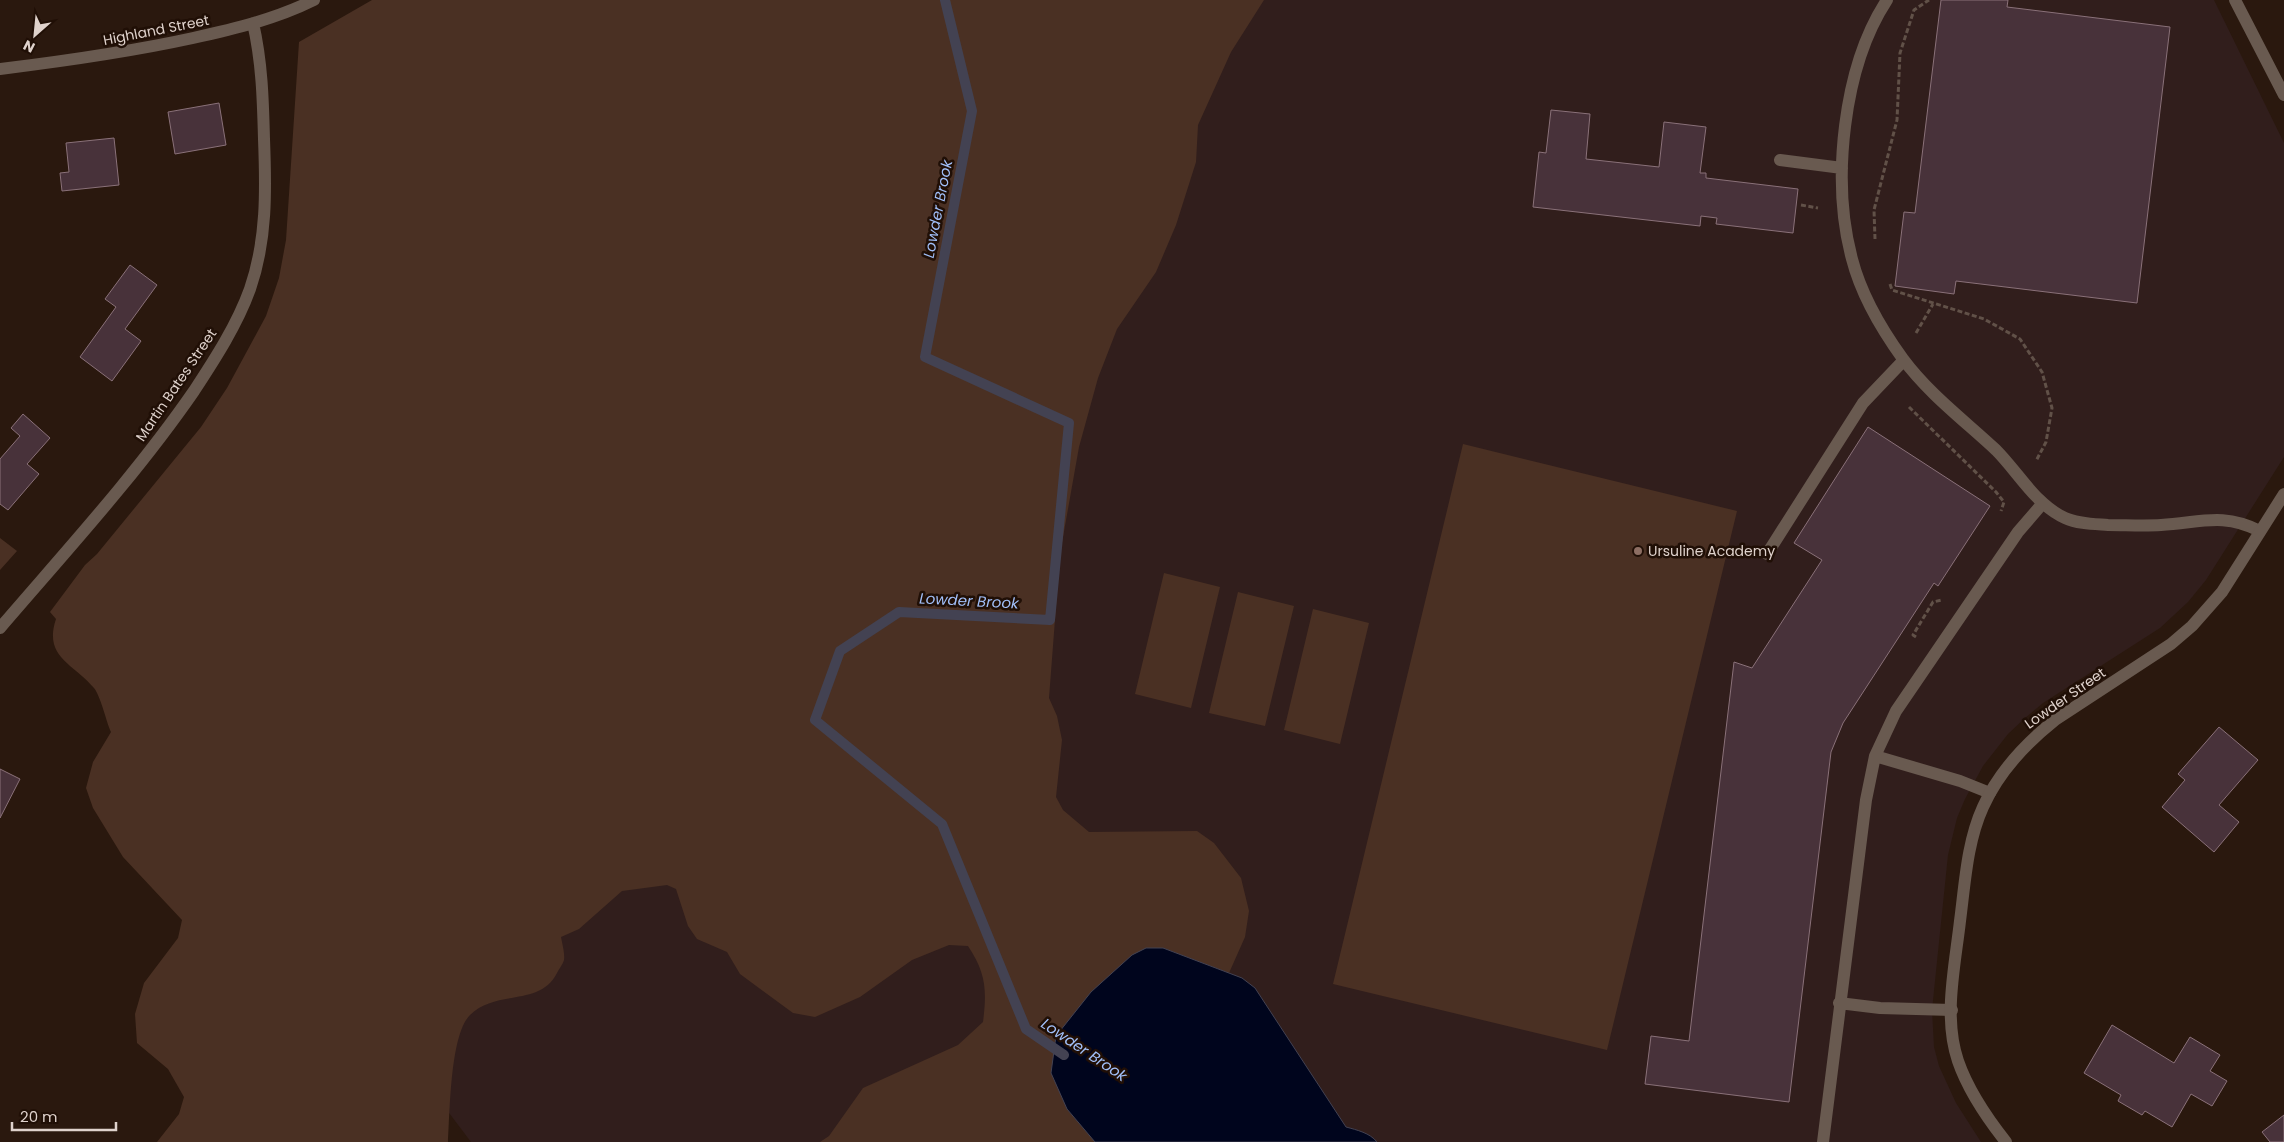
<svg xmlns="http://www.w3.org/2000/svg" width="2284" height="1142" font-family="Poppins,sans-serif">
  <rect width="100%" height="100%" fill="#2a180e"/>
  <path fill="#311e1c" d="M995 0H2214L2284 143V457L2206 580 2188 602 2160 628 2043 703 2025 718 2008 734 1983 766 1965 799 1957 818 1948 855 1932 1010 1934 1047 1939 1066 1956 1103 1981 1142H471L217 806Z"/>
  <path fill="#4a3023" d="M372 0H1264L1231 52 1198 125 1196 162 1176 225 1156 272 1117 329 1098 378 1079 447 1060 554 1049 698 1057 716 1062 740 1056 797 1063 810 1089 832 1197 831 1214 843 1241 878 1249 911 1245 937 1229 973 1163 948 1067 1109 1095 1142H820L829 1136 863 1088 958 1045 983 1022C987 990 986 973 968 946L949 945 912 960 860 997 815 1017 793 1013 740 974 727 952 697 939 688 926 676 889 667 885 622 891 579 929 561 937C562 943 565 953 564 960 563 964 559 969 557 973 540 1007 496 989 470 1015 450 1035 450 1112 448 1142H157L179 1114 184 1097 168 1069 137 1043 135 1014 144 983 178 938 182 920 123 857 93 808 86 788 93 762 111 732C106 721 101 697 94 688 74 664 43 657 56 619L50 612 85 565 97 554 201 427 227 388 266 316 279 278 286 240 299 42Z
    M1463 444 1737 511 1607 1050 1333 984Z
    M0 538 17 551 0 570Z
    M1164 573 1220 587 1191 708 1135 694Z
    M1238 592 1294 606 1265 726 1209 713Z
    M1313 609 1369 623 1340 744 1284 730Z"/>
  <path fill="#00051d" stroke="#434252" d="M1146 948H1163L1242 978 1255 988 1346 1127C1357 1130 1370 1133 1377 1142H1095L1067 1109 1051 1073 1056 1036 1091 992 1132 955Z"/>
  <g fill="none" stroke-linecap="round" stroke-linejoin="round">
    <path stroke="#434252" stroke-width="10" d="M945 0 972 111 925 357 1069 423 1050 620 899 612 840 651 815 720 942 824 1026 1029 1064 1055"/>
  </g>
  <path fill="#48323a" stroke="#8a7179" d="M1941 0H2008L2007 7 2170 27 2137 303 1956 281 1954 294 1895 286 1904 212 1915 213Z
    M219 103 226 145 175 154 168 112Z
    M1551 110 1590 114 1586 159 1659 167 1664 122 1706 127 1700 173H1706V178L1798 189 1793 233 1716 224 1717 218 1701 216 1700 226 1533 207 1539 152 1546 153Z
    M114 138 119 185 62 191 60 173 69 172 66 143Z
    M130 265 157 285 125 329 141 341 112 381 80 357 116 307 105 299Z
    M23 414 50 438 27 464 39 474 8 510 0 504V459L20 436 11 428Z
    M1868 427 1990 506 1938 586 1934 583 1843 723 1831 752 1789 1102 1645 1084 1651 1036 1689 1041 1734 662 1752 668 1822 560 1794 543Z
    M2219 727 2258 760 2219 805 2239 822 2214 852 2162 807 2185 780 2178 774Z
    M0 769 20 779 0 818Z
    M2112 1025 2174 1063 2190 1037 2220 1055 2210 1071 2227 1081 2212 1106 2191 1094 2172 1127 2145 1111 2142 1115 2118 1101 2121 1095 2084 1073Z
    M2284 1115V1142H2270L2262 1132Z"/>
  <g fill="none" stroke-linecap="round" stroke-linejoin="round">
    <path stroke="#615148" stroke-width="3" stroke-dasharray="5 2.5" stroke-linecap="butt" d="M1801 205 1818 208
      M1875 239 1874 210 1897 120 1900 53 1914 10 1929 0
      M1890 284 1892 290 1984 319 2020 339 2042 372 2052 408 2046 442 2036 461
      M1916 333 1933 304
      M1909 407 1996 492 2004 502 2001 511
      M1916 637 1913 635 1933 602 1942 600"/>
    <path stroke="#695a50" stroke-width="12" d="M1887 0C1843 67 1831 181 1852 259 1861 294 1882 330 1903 359 1929 394 1965 421 1996 450 2018 472 2036 505 2065 518 2078 524 2094 524 2108 525 2126 525 2144 526 2161 525 2200 523 2222 512 2260 531
      M1780 160 1842 168
      M1767 554 1863 403 1904 360
      M1875 756 1960 781 1990 793
      M1839 1003 1880 1008 1952 1010
      M1823 1142 1866 800 1875 756 1896 711 2018 532 2043 503"/>
    <path stroke="#695a50" stroke-width="12" d="M2235 0 2284 95
      M0 69C65 61 129 52 193 38 234 29 276 19 314 0
      M0 628C66 551 136 475 194 391 215 359 237 325 250 289 267 240 266 190 264 139 263 100 262 62 253 23
      M2006 1142C1987 1118 1968 1090 1958 1061 1943 1017 1955 966 1960 921 1965 883 1967 842 1983 807 1999 771 2025 744 2055 720L2171 644 2192 626 2222 592 2284 494"/>
  </g>
  <circle fill="#8d6e63" stroke="#200f06" stroke-width="2" cx="1638" cy="551" r="5"/>
  <g text-anchor="middle" stroke-width="5" stroke-linejoin="round" paint-order="stroke">
    <g font-size="14" fill="#dfd2cc" stroke="#200f06">
      <text transform="translate(156 30) rotate(-11)" y="5">Highland Street</text>
      <text transform="translate(176 385) rotate(-56)" y="5">Martin Bates Street</text>
      <text transform="translate(2065 698) rotate(-35)" y="5">Lowder Street</text>
    </g>
    <g font-size="14" fill="#dfd2cc" stroke="#200f06" text-anchor="start">
      <text x="1648" y="556">Ursuline Academy</text>
    </g>
    <g font-size="15" font-style="italic" fill="#a1bff8" stroke="#200f06">
      <text transform="translate(938 209) rotate(-79)" y="5">Lowder Brook</text>
      <text transform="translate(969 601) rotate(3)" y="5">Lowder Brook</text>
      <text transform="translate(1084 1050) rotate(34)" y="5">Lowder Brook</text>
    </g>
  </g>
  <g transform="translate(35 35) rotate(207)" stroke="#200f06" stroke-width="4" paint-order="stroke">
  <path d="M0-4L9 19L0 12L-9 19Z" fill="#dfd2cc"/>
  <text y="-8" font-size="14" font-weight="bold" text-anchor="middle" fill="#dfd2cc">N</text>
  </g>
  <path d="M12 1122v8h104v-8" fill="none" stroke="#dfd2cc" stroke-width="2.5"/>
  <text x="20" y="1122" font-size="15" fill="#dfd2cc" stroke="#200f06" stroke-width="4" paint-order="stroke">20 m</text>
</svg>
